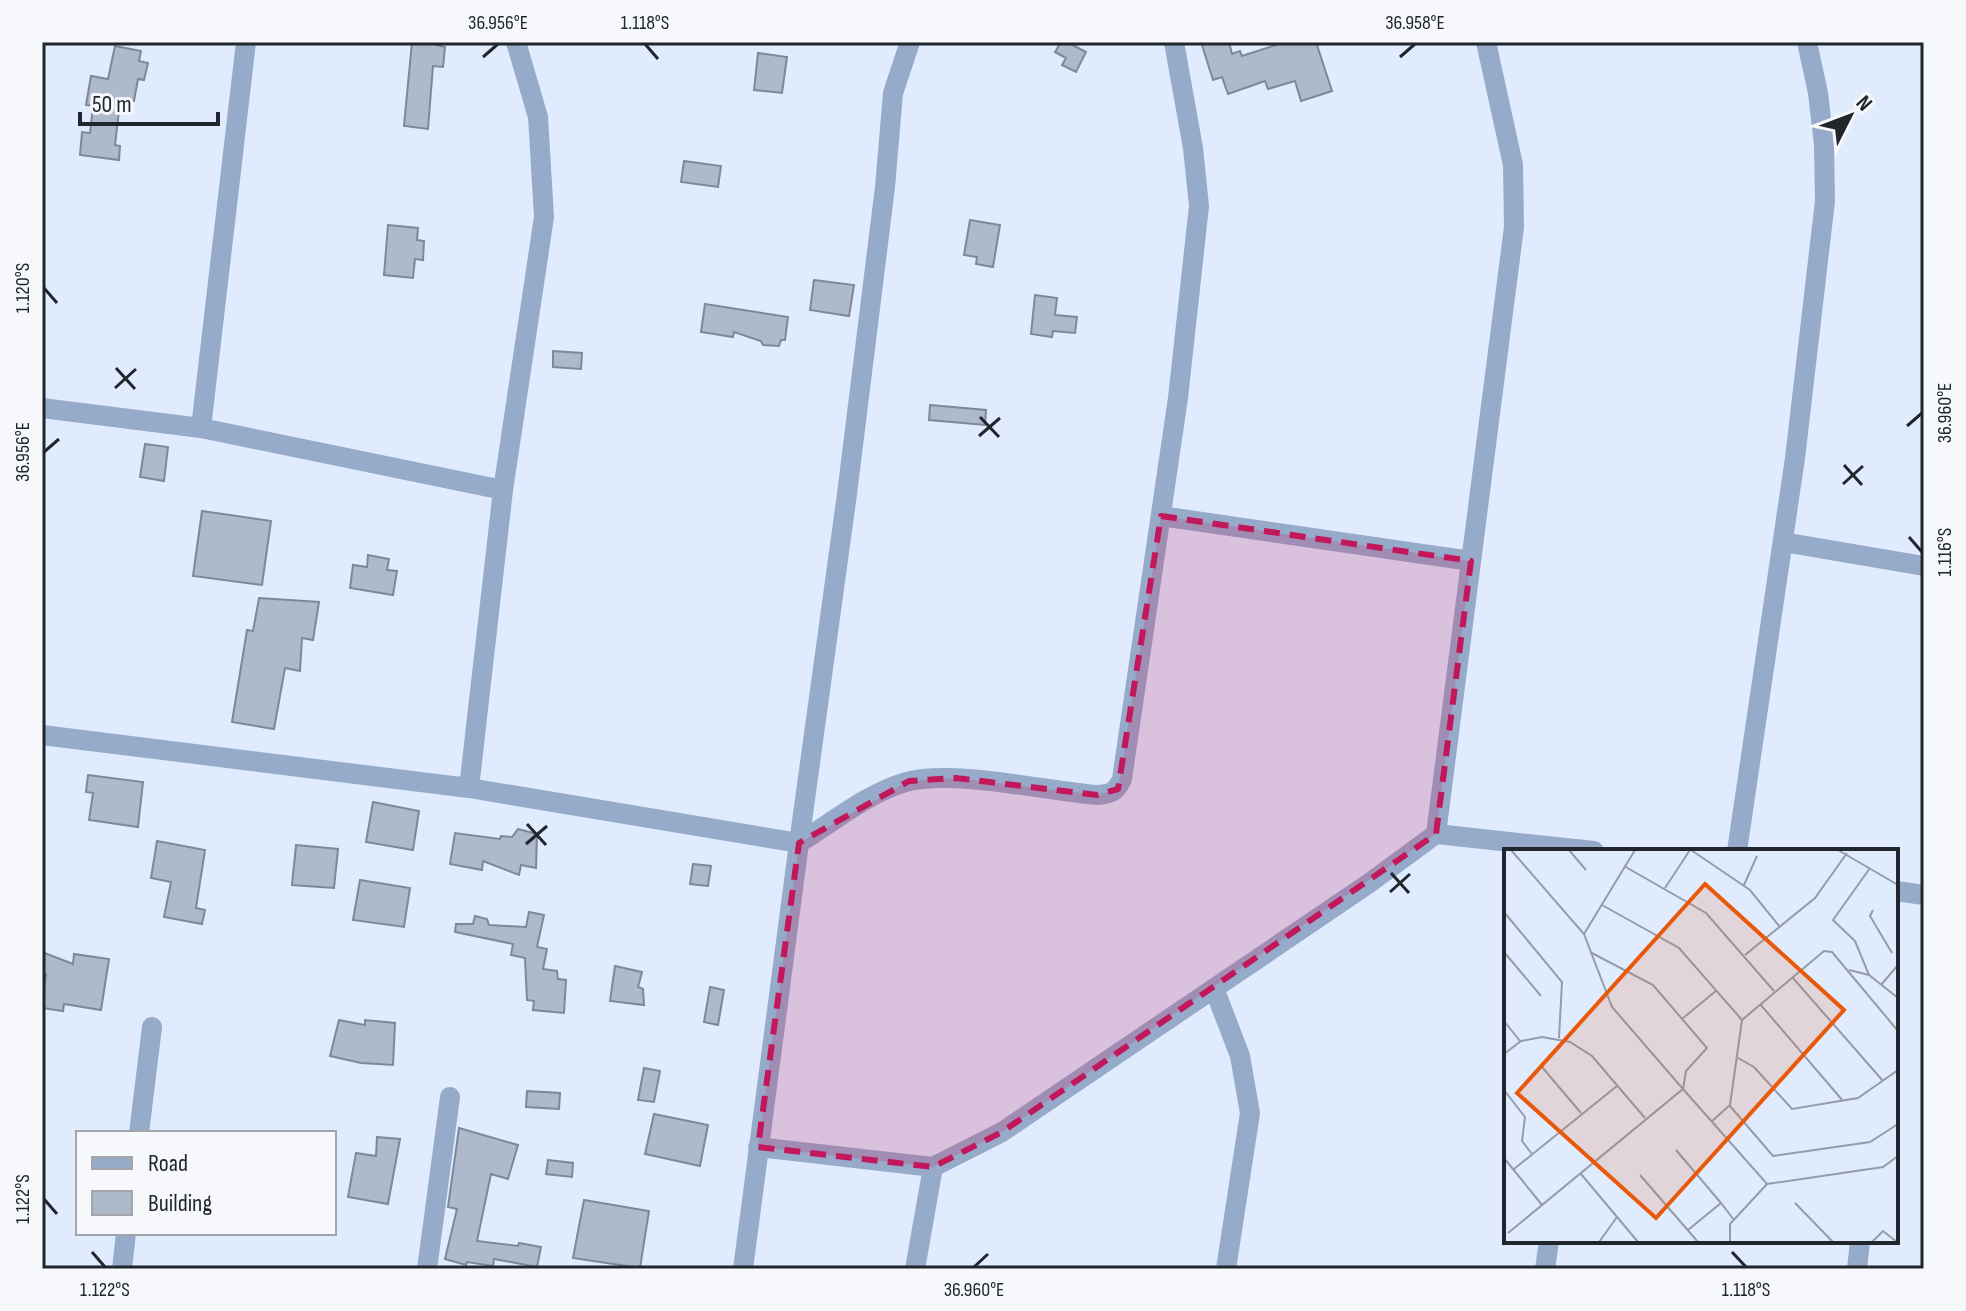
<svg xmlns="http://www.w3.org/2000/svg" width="1966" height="1311" font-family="'Sofia Sans Condensed',sans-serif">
  <rect width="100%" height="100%" fill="#e0ecfe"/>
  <path fill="#aeb9cb" stroke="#7d8898" stroke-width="2" d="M412 42H436V45L445 47 443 67 433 66 428 129 404 126Z
    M1061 42H1067L1086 52 1076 72 1062 65 1066 58 1055 52Z
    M1201 42H1229L1232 54 1240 51 1242 56 1285 42H1316L1332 91 1301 101 1295 81 1268 89 1265 81 1228 94 1222 77 1213 80Z
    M115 46 141 51 139 61 148 63 144 80 138 79 134 101 128 100 125 112 119 111 115 145 120 146 119 160 80 155 82 132 90 133 93 106 86 105 91 76 108 79Z
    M758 53 787 57 782 93 754 90Z
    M684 161 721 166 718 187 681 182Z
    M970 220 1000 225 993 267 976 264 977 257 964 255Z
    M388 225 418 228 417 240 424 241 423 260 415 259 413 278 384 275Z
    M814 280 854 285 849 316 810 310Z
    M1035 295 1057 298 1055 315 1077 317 1075 333 1053 331 1052 337 1031 334Z
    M705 304 788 317 785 340H781L779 346 763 345 761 341 734 332 733 337 701 332Z
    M553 351 582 353 581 369 553 367Z
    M930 405 986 410 985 425 929 420Z
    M145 444 168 447 164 481 140 477Z
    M202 511 271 521 262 585 193 576Z
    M368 555 389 559 387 570 397 571 393 595 350 588 353 565 367 567Z
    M259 598 319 602 313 640 302 638 300 671 285 668 274 729 232 722 247 630 253 631Z
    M88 775 143 782 138 827 89 820 93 793 86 792Z
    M373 802 419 811 413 850 366 842Z
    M518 829 537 834 536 868 521 865 519 875 483 861 482 870 450 864 455 833 500 839 501 836 512 837Z
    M157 841 205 850 196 908 205 910 202 924 164 917 171 882 151 878Z
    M296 845 338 849 334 888 292 885Z
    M693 864 711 866 708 886 690 884Z
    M360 880 410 888 404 927 353 920Z
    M529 912 544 915 537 947 547 949 543 969 557 971 558 979 566 980 564 1013 533 1010 534 1001 527 1000 525 958 511 955 513 944 455 932 456 924H473L475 916 487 919 489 925 526 927Z
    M42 952 73 964 74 954 109 959 101 1010 64 1004 63 1011 42 1008 46 974 42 973Z
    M615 966 642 972 638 987 643 989 644 1005 610 1001Z
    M710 987 724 990 718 1025 704 1022Z
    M339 1020 365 1025V1020L395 1023 393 1065 361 1063 330 1056Z
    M644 1068 660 1071 654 1102 638 1100Z
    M527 1091 560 1093 559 1109 526 1107Z
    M654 1114 708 1125 700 1166 645 1154Z
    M459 1128 518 1145 508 1179 491 1174 477 1241 518 1246 519 1243 541 1247 537 1267 494 1259 493 1266 467 1262 466 1265 445 1259 457 1209 448 1207Z
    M377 1137 400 1139 388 1204 348 1197 356 1153 376 1156Z
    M548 1160 573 1163 572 1177 546 1174Z
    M584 1200 649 1211 640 1268 573 1258Z"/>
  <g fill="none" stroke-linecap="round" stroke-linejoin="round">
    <path stroke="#96aaca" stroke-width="20" d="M42 408 201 428 503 490
      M201 428 246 42
      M1161 516 1471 561
      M1783 542 1924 566
      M42 735 469 788 799 843 743 1269
      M469 788 503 490 544 217 538 117 516 42
      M1436 834 1514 227 1513 165 1486 42
      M799 843C833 822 868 793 906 782 953 769 1046 791 1097 795 1111 794 1116 792 1122 779L1178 398 1199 206 1193 148 1174 42
      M799 843 847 494 885 187 893 93 910 42
      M1737 851 1795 458 1825 201 1824 145 1818 93 1807 42
      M1896 891 1924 895
      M1214 988 1240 1056 1250 1113 1226 1269
      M139 1133 152 1027
      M758 1147 933 1167 1002 1132 1368 884 1436 834 1594 851
      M122 1269 126 1233
      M427 1269 450 1097
      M915 1269 933 1167
      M1545 1269 1549 1241
      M1857 1269 1860 1241"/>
  </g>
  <path fill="#c2185b" fill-opacity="0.2" stroke="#c2185b" stroke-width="6" stroke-dasharray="16 10" stroke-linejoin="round" d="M1161 516 1471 561 1436 834 1002 1132 933 1167 758 1147 799 843 909 781 956 778 1097 795 1118 789Z"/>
  <path fill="none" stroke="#21252c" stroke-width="3" d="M645 44 658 59M483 57 498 44M1400 57 1415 44M44 288 57 303M116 368 135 389M115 388 136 369M980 417 999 437M1907 426 1922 413M979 436 1000 418M44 452 59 439M1844 465 1862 485M1843 484 1863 466M1909 537 1922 552M527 824 546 845M526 844 547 826M1391 873 1409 893M1390 892 1410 874M44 1199 57 1214M92 1252 105 1267M1732 1252 1746 1267M974 1267 988 1254"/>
  <g transform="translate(1504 849)">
    <rect width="394" height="394" fill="#e0ecfe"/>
    <path fill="none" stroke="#949caa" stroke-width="2" d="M7 1 80 85 108 158 179 240M65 1 82 21M187 1 246 41 276 78M334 1 394 36M120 17 202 64 270 142M240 36 253 7M161 39 186 1M98 56 175 99 238 171M369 61 366 67 388 104M0 63 58 133 55 189M80 85 131 1M0 103 37 147M86 103 149 136 203 199 182 222 179 240M241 106 311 49 343 4M345 121 365 126 394 149M365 126 351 92 329 71 366 19M289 129 379 232M377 136 394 116M256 155 339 252M178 170 213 141M0 172 16 192M0 205 17 192 38 188 66 193 88 207 141 269M234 209 250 218 288 260 354 249 394 221M38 218 77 264M0 241 21 268 18 292 28 305M226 257 269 307 366 293 394 275M207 273 226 256 238 171 320 102 328 103 394 182M172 301 217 354M0 309 38 356M10 320 113 237M77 325 134 393M136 326 194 393M291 354 329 393M184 381 217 354 230 371M4 384 179 240 263 335 379 318 394 307M95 393 113 368M226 393V375L263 335M368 393 379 382 393 393"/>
    <path fill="#e8590c" fill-opacity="0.15" stroke="#e8590c" stroke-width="4" d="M201 35 340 161 152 369 13 244Z"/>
    <rect width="394" height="394" fill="none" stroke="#21252c" stroke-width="4"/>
  </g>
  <rect width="1966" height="1311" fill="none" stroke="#f6f8fc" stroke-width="88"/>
  <rect x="76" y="1131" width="260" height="104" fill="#f6f8fc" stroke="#a1a4a9" stroke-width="2"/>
  <rect x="92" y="1157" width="40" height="12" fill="#96aaca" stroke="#a1a4a9" stroke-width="2"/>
  <text x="148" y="1171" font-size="24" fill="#21252c">Road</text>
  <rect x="92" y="1191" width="40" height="24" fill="#aeb9cb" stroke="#a1a4a9" stroke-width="2"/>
  <text x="148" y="1211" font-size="24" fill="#21252c">Building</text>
  <g transform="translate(1850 116) rotate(48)" stroke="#f6f8fc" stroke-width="6" paint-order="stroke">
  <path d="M0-6L14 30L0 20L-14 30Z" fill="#21252c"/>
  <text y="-12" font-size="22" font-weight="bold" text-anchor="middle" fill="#21252c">N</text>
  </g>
  <path d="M80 112v12h138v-12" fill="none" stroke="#21252c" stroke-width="4"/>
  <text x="92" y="112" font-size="24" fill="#21252c" stroke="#f6f8fc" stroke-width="6" paint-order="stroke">50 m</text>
  <rect x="44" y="44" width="1878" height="1223" fill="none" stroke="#21252c" stroke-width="3"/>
  <g font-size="20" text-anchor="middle" fill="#21252c">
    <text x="498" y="29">36.956°E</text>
    <text x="645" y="29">1.118°S</text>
    <text x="1415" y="29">36.958°E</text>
    <text transform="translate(22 288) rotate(-90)" y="7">1.120°S</text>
    <text transform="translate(1944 413) rotate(-90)" y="7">36.960°E</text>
    <text transform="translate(22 452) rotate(-90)" y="7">36.956°E</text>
    <text transform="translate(1944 552) rotate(-90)" y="7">1.116°S</text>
    <text transform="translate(22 1199) rotate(-90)" y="7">1.122°S</text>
    <text x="105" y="1296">1.122°S</text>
    <text x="974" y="1296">36.960°E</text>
    <text x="1746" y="1296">1.118°S</text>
  </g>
</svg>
